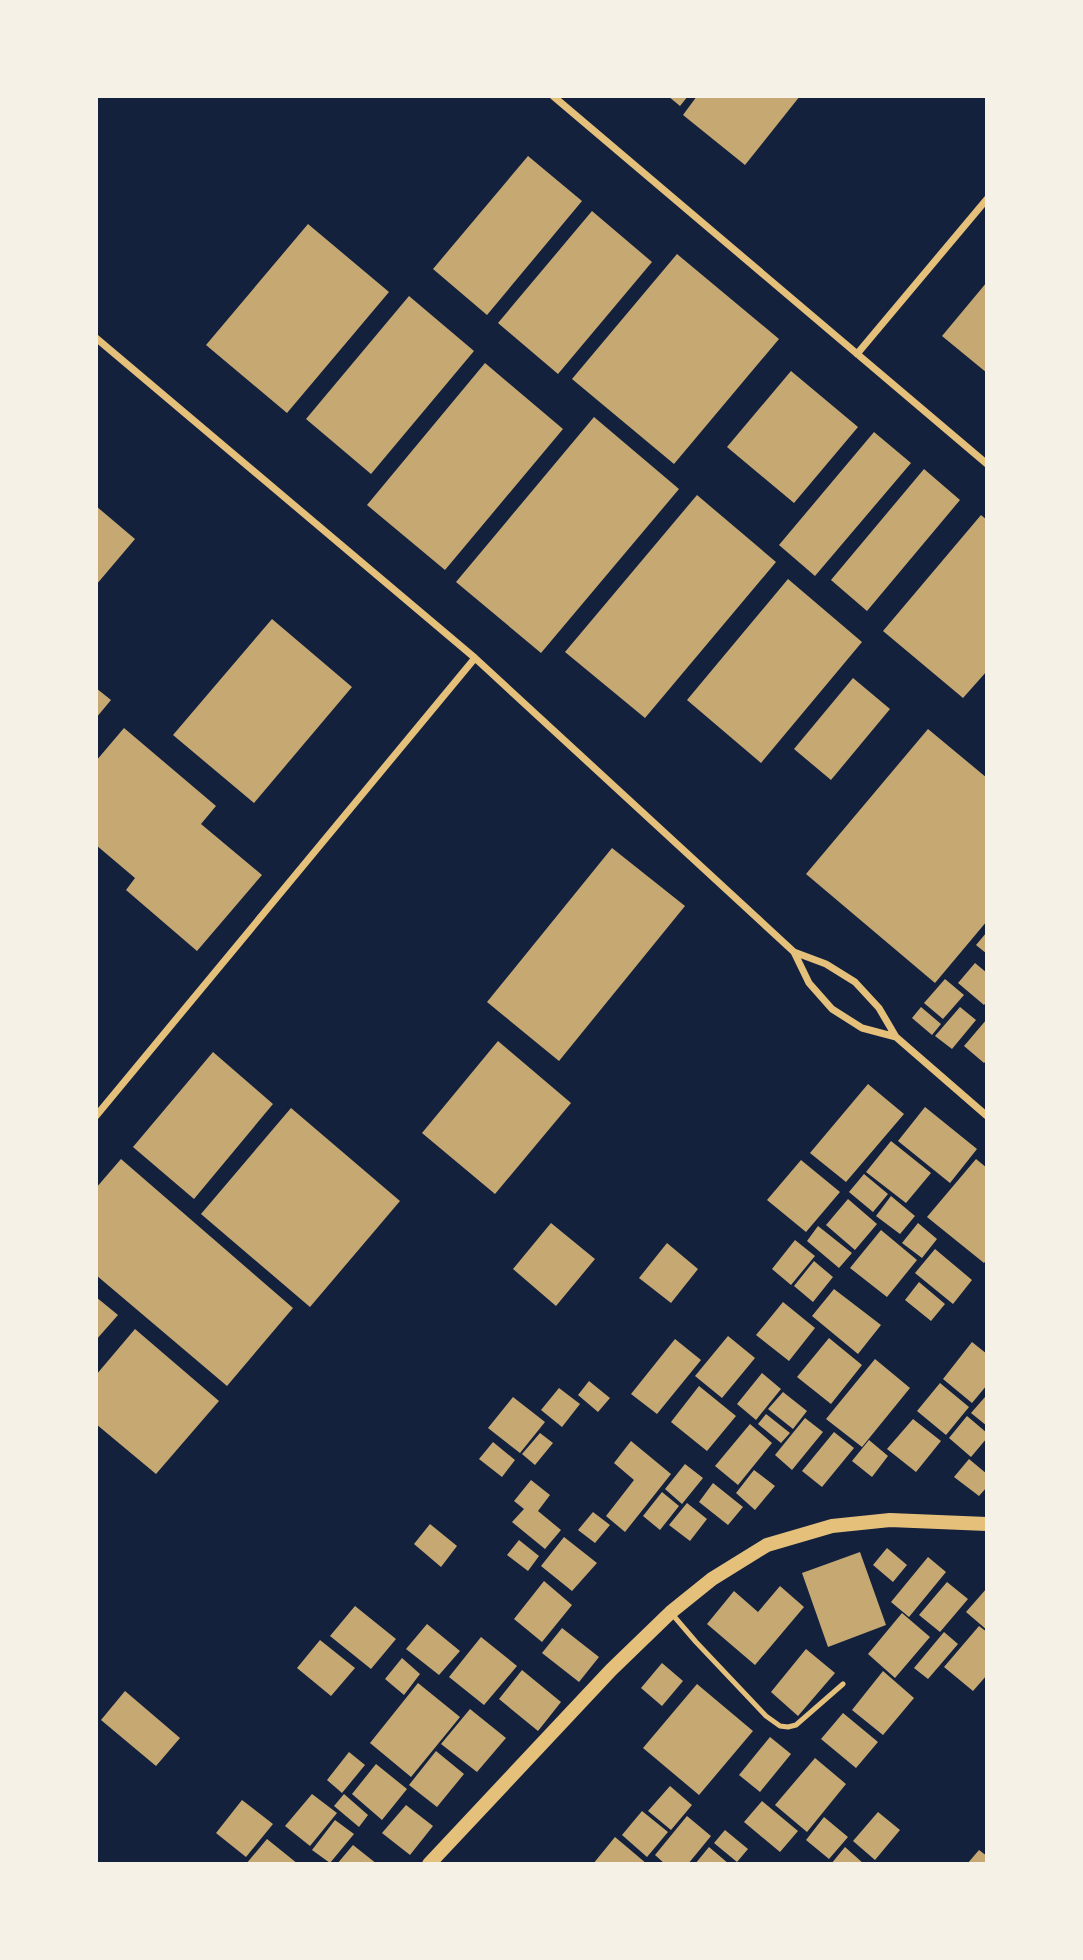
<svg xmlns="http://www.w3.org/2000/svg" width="1083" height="1960" font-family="'PT Sans Narrow',sans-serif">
  <rect width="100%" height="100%" fill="#14213d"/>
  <path fill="#c6a872" d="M668 96H688L680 106Z
    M697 96H800L745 165 683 115Z
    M528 156 582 201 487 315 433 269Z
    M592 211 652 262 558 374 498 323Z
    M308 224 389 292 287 413 206 345Z
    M677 254 779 339 674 464 572 379Z
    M987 282V373L942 336Z
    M409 296 474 351 371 474 306 419Z
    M485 363 563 429 445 570 367 505Z
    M791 371 858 427 794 503 727 447Z
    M594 417 679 489 541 653 456 582Z
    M874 432 911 463 815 576 779 545Z
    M924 469 960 500 867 611 831 580Z
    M697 495 776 562 645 718 565 652Z
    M96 506 135 539 96 585Z
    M981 515 987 520V671L963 698 883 631Z
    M788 579 862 642 761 763 687 700Z
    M272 619 352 687 254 803 173 735Z
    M853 678 890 709 831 780 794 749Z
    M96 688 111 700 96 718Z
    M124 728 216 806 201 824 262 875 197 951 126 890 135 878 96 845V761Z
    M928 729 987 778V921L935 983 806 874Z
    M612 848 685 906 559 1061 487 1002Z
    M987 932V954L976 945Z
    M975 963 987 973V1001L984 1005 958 983Z
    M945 979 964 995 943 1019 924 1003Z
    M921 1007 941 1024 932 1035 912 1018Z
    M960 1007 976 1020 952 1049 935 1036Z
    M987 1019V1060L984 1063 964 1046Z
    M498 1041 571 1103 495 1194 422 1133Z
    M213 1052 273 1104 194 1199 133 1147Z
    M868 1084 904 1114 846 1182 810 1153Z
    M925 1107 977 1149 950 1183 898 1141Z
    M291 1108 400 1201 310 1307 201 1214Z
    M891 1141 931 1173 906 1203 866 1172Z
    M121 1159 293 1308 227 1386 96 1275V1188Z
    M976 1159 987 1168V1259L984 1263 927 1217Z
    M801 1160 840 1192 806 1232 767 1200Z
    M864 1174 888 1194 873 1212 849 1192Z
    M891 1196 915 1216 900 1234 876 1216Z
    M848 1199 877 1224 855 1250 826 1225Z
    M551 1223 595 1259 556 1306 513 1269Z
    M918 1223 937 1239 922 1258 902 1243Z
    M818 1226 852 1253 839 1268 807 1241Z
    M881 1230 917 1260 887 1297 850 1268Z
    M795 1240 815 1256 791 1285 772 1269Z
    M667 1243 698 1269 671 1303 639 1278Z
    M935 1249 972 1280 953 1304 915 1273Z
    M814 1261 833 1277 813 1302 794 1286Z
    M919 1282 945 1304 931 1321 905 1300Z
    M834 1289 881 1325 858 1354 812 1316Z
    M96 1297 118 1315 96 1340Z
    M783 1302 815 1328 789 1361 756 1335Z
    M135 1329 219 1401 156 1474 96 1424V1375Z
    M728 1336 755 1358 722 1398 695 1376Z
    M829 1338 862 1365 831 1404 797 1377Z
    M675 1339 701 1360 657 1414 631 1394Z
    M972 1342 987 1354V1385L972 1403 943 1379Z
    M875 1359 910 1388 862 1447 826 1419Z
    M762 1373 781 1389 756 1420 737 1404Z
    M589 1381 610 1398 598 1412 578 1395Z
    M940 1383 969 1407 946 1435 917 1411Z
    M699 1386 736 1416 707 1451 671 1422Z
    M559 1388 580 1404 562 1427 541 1410Z
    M783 1392 807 1411 793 1429 768 1409Z
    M513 1397 545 1422 520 1453 488 1428Z
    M985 1397 987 1398V1426L971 1413Z
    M766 1414 790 1433 781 1443 758 1424Z
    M967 1416 987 1433V1438L971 1457 949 1438Z
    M805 1418 823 1432 792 1470 775 1455Z
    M913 1419 941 1441 916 1472 887 1449Z
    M750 1424 772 1443 738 1485 715 1466Z
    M834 1432 854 1448 822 1487 802 1471Z
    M540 1433 553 1443 535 1465 522 1454Z
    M869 1440 888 1456 872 1477 852 1461Z
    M631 1441 671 1474 625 1532 606 1516 634 1480 614 1463Z
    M493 1442 515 1460 502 1477 479 1459Z
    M969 1459 987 1474V1487L979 1496 954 1477Z
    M685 1464 703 1478 682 1504 665 1489Z
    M754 1470 775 1486 755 1510 736 1493Z
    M531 1480 550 1495 538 1511 561 1530 545 1549 512 1522 524 1509 514 1501Z
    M713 1483 743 1507 728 1525 699 1502Z
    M662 1492 679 1506 660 1530 643 1516Z
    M687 1503 707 1519 690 1541 669 1525Z
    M593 1512 610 1525 595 1543 578 1530Z
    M430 1524 457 1546 441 1567 414 1544Z
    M564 1537 597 1563 572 1591 541 1566Z
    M519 1540 539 1556 528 1571 507 1555Z
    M887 1548 907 1565 893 1582 873 1565Z
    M860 1552 886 1625 828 1647 802 1573Z
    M928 1557 946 1572 909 1617 891 1602Z
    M544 1581 572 1605 542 1642 514 1619Z
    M947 1582 968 1599 940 1632 919 1615Z
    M780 1586 804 1607 755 1665 707 1624 734 1591 758 1612Z
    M987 1588V1630L966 1612Z
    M355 1606 396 1639 371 1669 330 1636Z
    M902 1613 930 1637 895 1678 868 1654Z
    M427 1624 460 1651 439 1675 406 1649Z
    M979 1626 987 1632V1675L973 1691 944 1667Z
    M562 1628 599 1657 579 1682 542 1653Z
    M944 1632 958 1644 928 1679 914 1668Z
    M481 1637 517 1666 484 1705 449 1677Z
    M320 1640 355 1668 331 1696 297 1668Z
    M806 1649 835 1673 798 1716 771 1692Z
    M402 1658 420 1674 404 1695 385 1679Z
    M662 1663 683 1681 662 1706 641 1688Z
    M522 1670 561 1702 538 1731 499 1699Z
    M883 1671 914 1698 883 1735 852 1710Z
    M418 1683 460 1717 411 1777 370 1743Z
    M697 1684 753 1731 699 1795 643 1748Z
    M125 1691 180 1738 156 1766 101 1720Z
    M470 1709 506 1738 477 1772 441 1744Z
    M843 1713 878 1742 856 1768 821 1739Z
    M770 1737 791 1754 760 1792 739 1775Z
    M436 1751 464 1774 437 1807 409 1785Z
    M349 1752 365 1765 342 1793 327 1780Z
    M815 1758 846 1784 807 1832 775 1805Z
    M376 1764 407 1789 382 1820 352 1794Z
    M670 1786 692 1805 671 1830 648 1811Z
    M312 1794 337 1813 310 1846 285 1826Z
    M344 1794 368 1815 359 1827 334 1806Z
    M242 1800 273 1824 246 1857 216 1833Z
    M762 1801 798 1831 780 1852 744 1822Z
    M406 1805 433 1826 410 1855 382 1833Z
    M642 1811 668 1832 647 1857 622 1835Z
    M878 1812 900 1830 875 1860 853 1841Z
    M687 1816 711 1836 688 1864H665L655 1855Z
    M824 1817 848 1837 829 1859 806 1840Z
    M335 1820 354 1834 330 1863 312 1850Z
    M725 1830 748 1849 737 1862 714 1843Z
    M615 1837 647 1864H593Z
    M267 1839 298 1864H246Z
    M353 1845 377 1864H337Z
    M709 1847 729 1864H695Z
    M845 1847 864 1864H831Z
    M979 1850 987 1856V1864H967Z"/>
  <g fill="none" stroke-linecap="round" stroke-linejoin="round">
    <path stroke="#e5c07b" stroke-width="5" d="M672 1614 696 1642 766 1716 780 1726 788 1727 796 1725 843 1684"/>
    <path stroke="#e5c07b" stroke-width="7" d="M553 96 987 464
      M96 338 475 658 794 952 809 983 832 1009 862 1028 896 1037
      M857 354 987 199
      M794 952 826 964 855 982 879 1008 896 1037 987 1116
      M96 1116 475 658"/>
    <path stroke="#e5c07b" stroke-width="14" d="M429 1864 611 1670 671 1612 712 1579 767 1545 832 1526 890 1520 987 1524"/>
  </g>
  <rect width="1083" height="1960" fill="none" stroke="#f6f1e7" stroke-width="196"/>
</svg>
